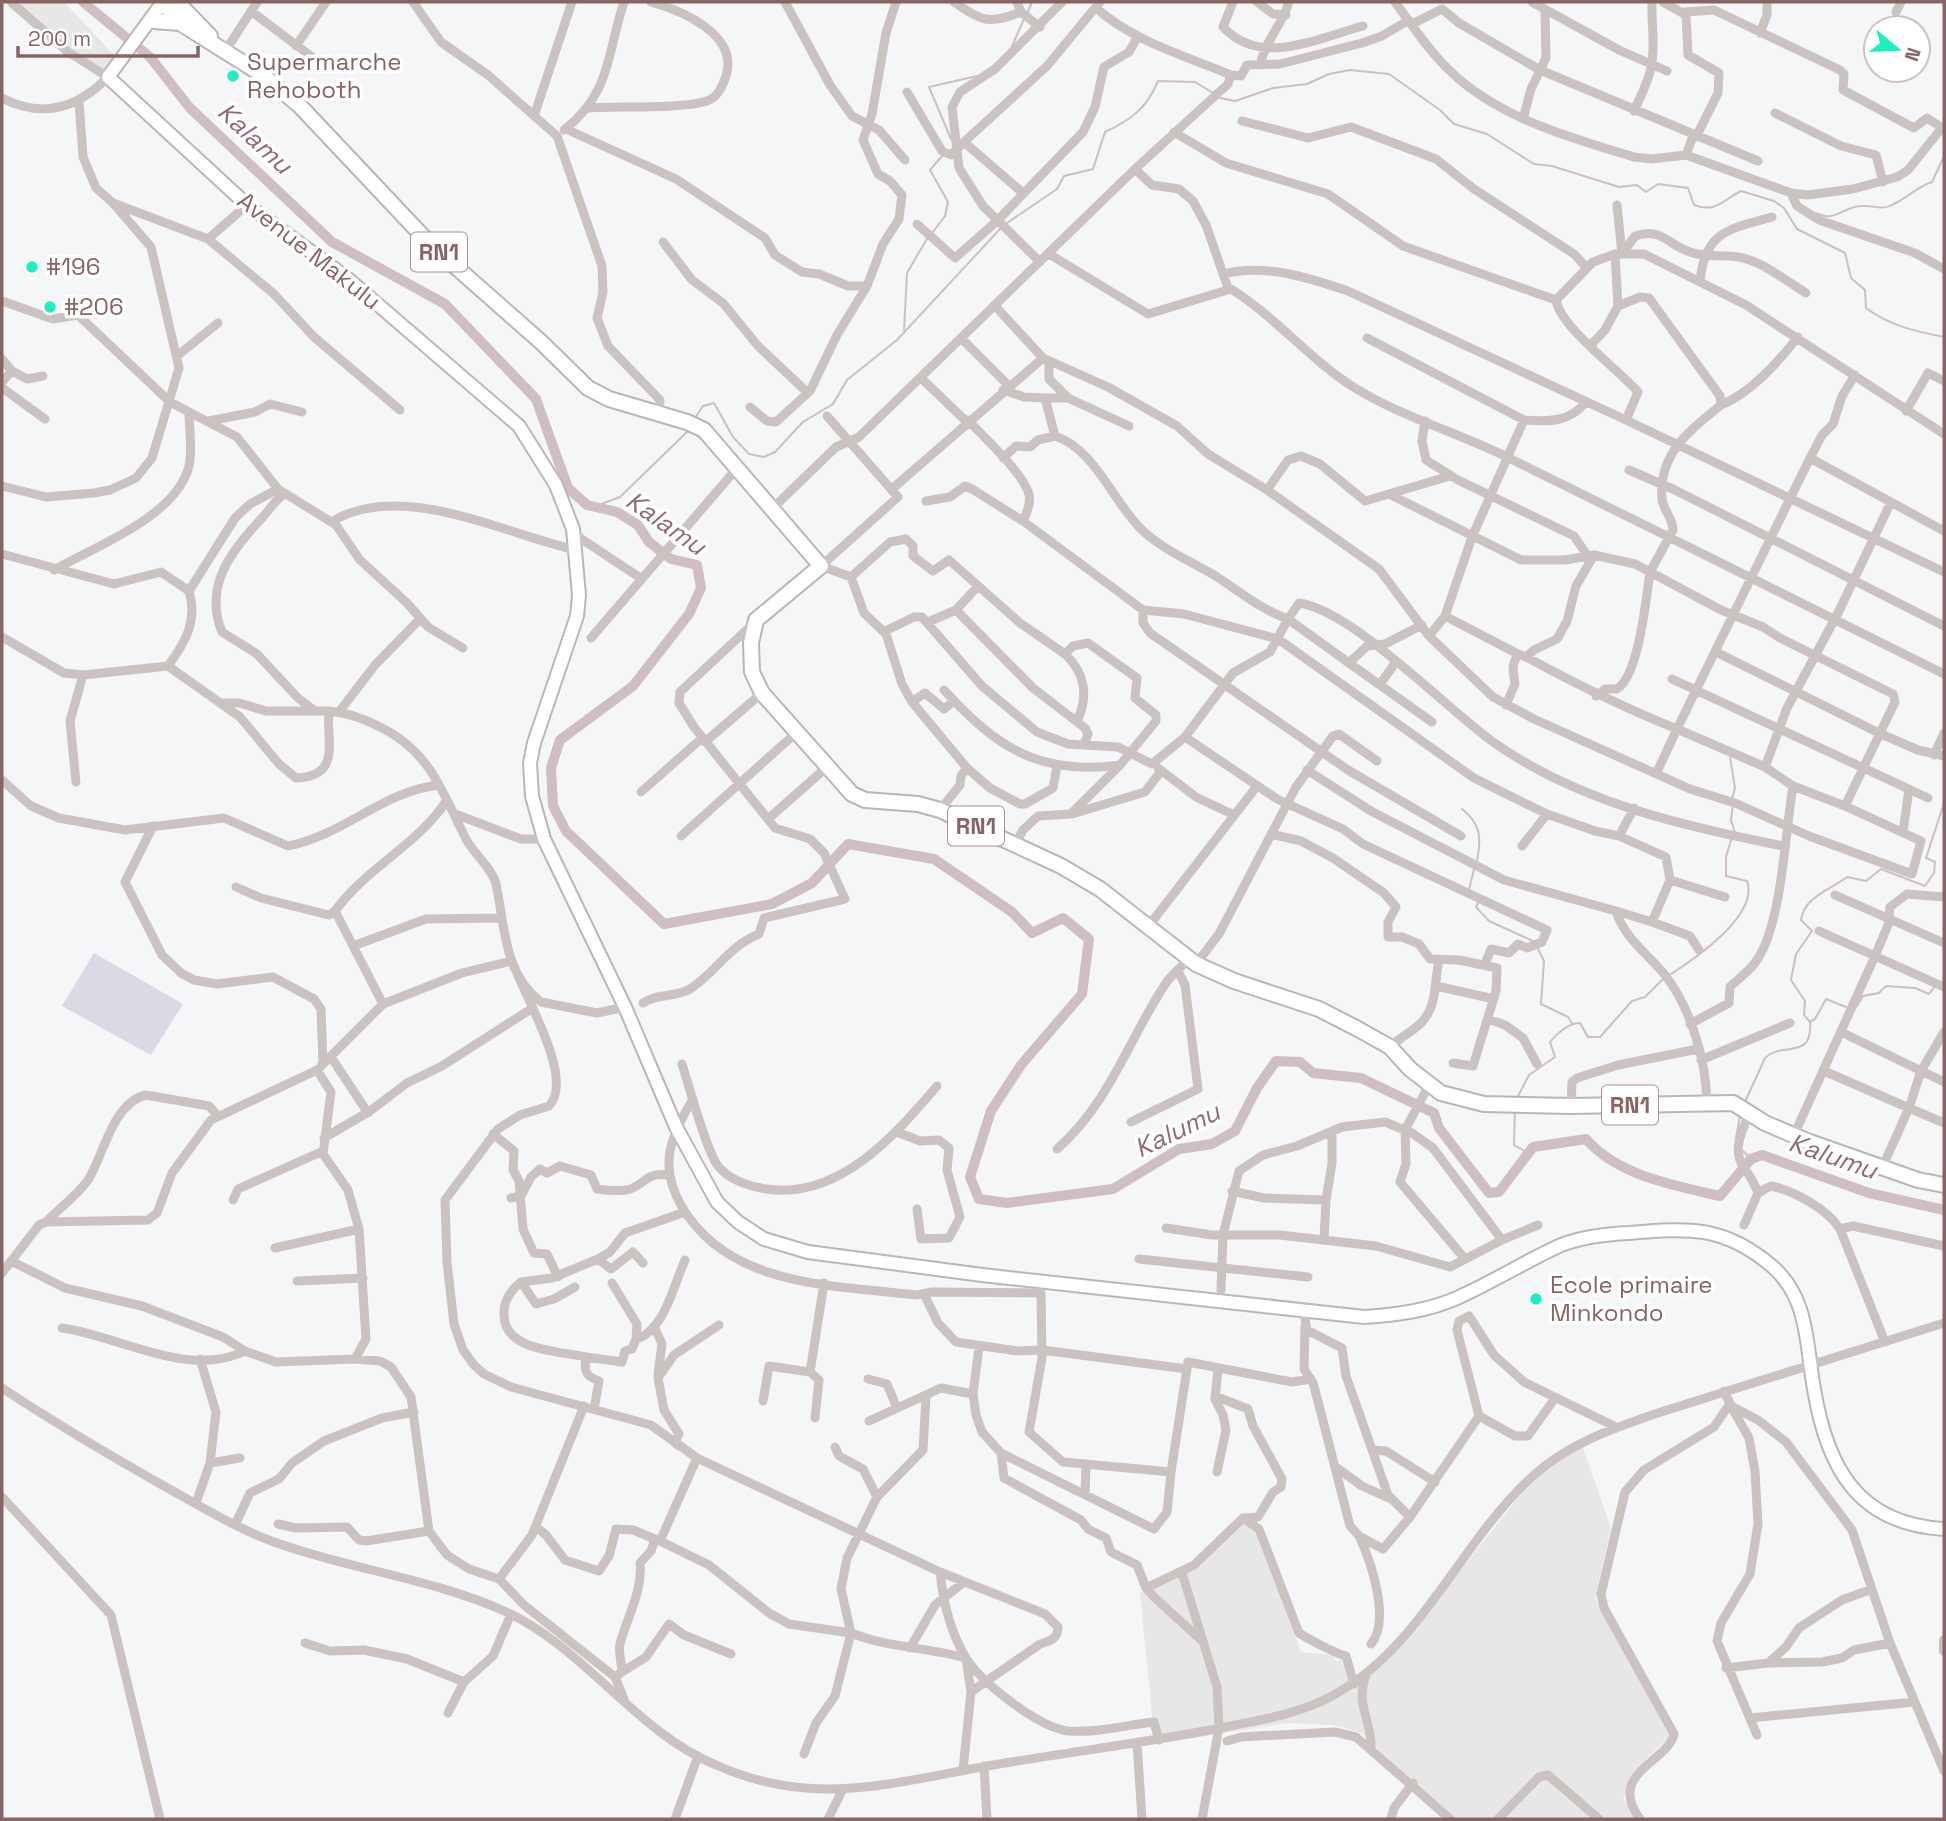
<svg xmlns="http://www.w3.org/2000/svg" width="1946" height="1821" font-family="'Space Grotesk',sans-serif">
  <rect width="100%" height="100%" fill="#f4f6f8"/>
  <path fill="#e8e7e8" d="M13 2H64L118 59 105 77Z
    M1582 1445 1611 1528 1595 1599 1670 1736 1640 1765 1623 1798 1638 1819H1452L1361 1733 1335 1725 1287 1723 1155 1744 1140 1593 1190 1572 1244 1521 1255 1527 1301 1652 1333 1655 1336 1662 1341 1660 1345 1668 1363 1680 1441 1595 1538 1472Z"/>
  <path fill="#dbdae4" d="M94 953 183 1004 151 1055 62 1006Z"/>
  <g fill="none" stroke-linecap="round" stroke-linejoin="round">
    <path stroke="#cfbec2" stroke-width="2" d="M1027 14 1032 2
      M1012 46 1024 19
      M1220 98 1235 101 1273 88 1307 84 1329 74 1350 70 1389 74 1440 110 1454 124 1487 134 1534 164 1552 166 1619 187 1637 185 1646 192 1658 184 1688 188 1694 205C1716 213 1722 201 1741 191L1774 201 1784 208 1797 229 1845 253 1851 278 1865 290 1866 308C1890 326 1915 331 1944 337
      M951 139 929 87 977 76
      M1816 213C1835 223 1844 206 1862 206 1874 205 1882 211 1894 204 1908 197 1917 187 1932 182L1944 156
      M1007 223 1057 189 1064 176 1093 169 1105 132C1131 120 1147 108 1158 81L1195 82 1213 93
      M932 233 945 216 948 202 930 170 943 155
      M904 330 907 273 928 237
      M695 418 703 406 714 403 733 437 749 454 764 457 775 452 803 422 833 404 847 380 897 340 1000 229
      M596 506 620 497 690 429
      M1730 757 1735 788 1732 799
      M1733 805 1731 820 1735 833
      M1462 809C1480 823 1482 838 1477 860
      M1469 890 1474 869
      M1479 901 1476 907 1489 921 1535 942
      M1537 947 1544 961 1541 1004 1568 1017 1572 1023
      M1671 974C1696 958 1759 915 1747 881L1726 876V857L1732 837
      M1857 1006 1863 996 1879 993 1886 986 1915 988 1929 994 1935 986
      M1811 1021 1815 1019 1826 999 1846 1007
      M1517 1098 1529 1075 1555 1057 1550 1042C1557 1033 1569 1023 1580 1023L1588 1037H1600L1632 1001 1645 997 1663 979
      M1744 1104 1765 1058C1782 1041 1813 1061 1810 1022L1804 1015 1805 1001 1791 980 1796 954 1812 931 1801 920C1804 897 1830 890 1847 877L1866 881 1881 869 1925 886 1934 873 1935 862 1926 858 1944 803
      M1515 1110 1514 1145 1528 1153
      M1736 1138 1740 1116
      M1743 1151 1751 1159"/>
    <path stroke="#cfbec2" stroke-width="10" d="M83 2 150 57 190 108 332 242 445 304 536 399 568 488 587 505 617 512 638 525 649 542 671 559 697 565 701 588 689 614 633 686 560 740 551 768 553 806 566 831 664 924 772 904 812 883 848 844 934 859 1012 912 1032 933 1063 918 1089 939 1082 994 1021 1065 991 1111 970 1177 979 1199 1007 1203 1113 1189 1179 1149 1212 1144 1235 1131 1257 1088 1276 1061 1300 1062 1313 1073 1361 1078 1434 1113 1439 1128 1489 1193 1499 1192 1533 1147 1586 1139C1618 1176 1674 1185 1720 1196L1751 1159 1762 1155 1869 1193 1944 1210
      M1944 1640V1651"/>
    <defs>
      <path id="major" d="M163 2 108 77 247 205 347 278 519 426 556 485 573 529 579 595 577 616 534 743 530 763 532 796 544 839 625 1007 676 1127 717 1202 738 1222 764 1239 808 1252 982 1275 1364 1317C1396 1315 1428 1311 1457 1298 1493 1282 1526 1261 1561 1245 1582 1237 1607 1234 1629 1233 1689 1228 1724 1225 1773 1267 1809 1299 1806 1345 1814 1389 1827 1468 1858 1524 1944 1529"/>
      <path id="highway" d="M163 2 180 23 261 74 299 105 431 245 541 342 588 388 609 399 687 422 704 430 821 566 756 620 751 643 752 672 762 693 852 794 865 800 918 804 940 810 1061 866 1100 889 1196 964 1234 981 1319 1009 1358 1029 1390 1047 1410 1069 1441 1093 1484 1104 1571 1106 1733 1103 1765 1123 1807 1141 1918 1180 1944 1185
        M177 2 210 36
        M154 21 180 23"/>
    </defs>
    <use href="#major" stroke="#bfb5b6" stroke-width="16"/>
    <use href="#highway" stroke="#bdb5b5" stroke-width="18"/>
    <path stroke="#cbc2c2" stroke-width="9" d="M413 2 441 42 488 75 557 136 602 266 603 292 597 318 608 346 660 400 659 413
      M785 2 830 85 852 116 879 130 905 160
      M954 2C982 21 989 25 1021 12L1040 27
      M1017 2 1021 12
      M1233 2 1223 27C1261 68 1317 38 1363 26
      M1257 2 1273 14 1286 15
      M1395 2C1412 25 1428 50 1449 70 1498 118 1569 137 1634 157L1651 159 1686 155 1791 193 1808 195 1853 189 1897 177 1908 170 1941 129
      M1532 2 1619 50 1667 71
      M1663 2 1686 15 1688 55 1719 73 1718 93 1696 137
      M251 11 320 63
      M1684 12 1714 10 1840 70 1844 74 1843 90 1914 128 1927 118 1944 129
      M1896 12 1901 2
      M1412 24 1442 9 1459 23 1540 70 1758 161
      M1760 33 1767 15V2
      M296 46 326 2
      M226 50 257 2
      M1260 65C1265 41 1282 25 1289 2
      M1231 75 1241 76 1247 65 1280 64 1362 43 1382 36 1409 20
      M907 92 942 151 951 155 964 142 1023 193
      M2 98C42 119 78 108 108 77L68 52 11 2
      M79 102 83 157 96 188 113 203 208 239 247 205
      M589 108C617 106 683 109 707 101 718 97 722 87 726 76 739 35 683 11 651 2
      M1634 111C1640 97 1648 83 1651 68 1656 46 1651 22 1652 2
      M1775 113 1841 146 1876 155 1883 182
      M534 116 572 2
      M1523 119 1531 89 1546 58 1545 10
      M1242 121 1308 138 1351 127 1436 159 1474 189 1574 254 1586 267
      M566 129 676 179 765 238 775 255 802 272 819 274 848 286H867
      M564 130C611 94 607 53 624 2
      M1174 132 1226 163 1328 194 1403 246 1556 300
      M964 142 1047 66 1100 2
      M1686 155 1693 136
      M1135 169 1152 185 1179 189 1193 201 1206 225 1228 288
      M1791 193 1797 206 1819 220 1915 253 1944 269
      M1617 205 1622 254
      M917 224 955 258 997 221 1083 132 1095 107 1104 67 1129 52 1138 36
      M208 239 274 294 314 337 400 410
      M663 242 692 280 723 303 758 346 808 393
      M1049 254 1148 314 1231 289C1276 317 1310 360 1355 388 1402 417 1459 433 1509 458 1654 530 1800 601 1944 674
      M1615 254 1618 306
      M1622 254 1635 236C1662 227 1668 245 1690 252 1706 258 1722 254 1738 257 1761 260 1786 281 1806 293
      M1040 262 983 206 959 168 952 107 960 92 995 69 1062 2
      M1224 274C1264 263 1310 278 1348 291L1626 420
      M1700 281C1705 231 1729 229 1772 217
      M1556 300C1560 327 1619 370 1638 392L1626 420 1944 572
      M1556 300 1593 262 1615 254H1644L1746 305 1944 434
      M2 301 53 319 78 315 170 402 237 437 278 489 336 525 360 560 407 603 428 627 463 648
      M995 306 1043 358 1108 387 1177 426 1208 454 1267 490 1379 569 1429 636 1493 697 1534 719 1690 789 1735 803 1809 836 1912 874 1921 841 1845 806 1895 702 1893 694 1780 638 1763 627 1721 610 1650 572C1646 599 1639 675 1617 689H1605L1596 696
      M961 338 1009 386
      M1367 338 1524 420
      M177 356 218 323
      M2 359 12 371
      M1049 362V379L1068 398
      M921 378 966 421
      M2 382 12 371 27 379 43 376
      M2 388 45 419
      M1003 390 1024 397 1045 398 1055 436C1095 449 1113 502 1142 530 1162 549 1190 561 1214 575 1239 591 1260 609 1288 619L1299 603C1354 611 1446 709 1496 744 1581 803 1683 826 1783 846
      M1045 398H1068L1129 426
      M1721 405C1751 393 1778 362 1798 337
      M750 407 767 421 776 422 810 391 837 335 867 286 883 244 899 219 902 195 890 181 878 174 863 140 872 114 886 33 896 2
      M1906 411 1928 373 1944 381
      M827 416 898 497 821 566 851 577 864 613 886 634 902 684 912 702 967 768 990 788 1020 804H1025L1053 788 1057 766
      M968 420C984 438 1022 471 1029 494 1031 503 1027 513 1023 521
      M209 421 255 412 270 404 302 412
      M1425 421 1422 441 1426 460 1458 480 1574 536 1587 555
      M1003 458 1016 446 1030 447 1038 440 1055 436
      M1810 458 1944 531
      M1629 470 1675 490 1944 626
      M2 486 46 497 94 493 110 490 136 478 152 458 179 368 151 247 113 203
      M892 489 1043 358
      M1267 490 1288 460 1301 456 1320 464 1365 501 1450 476
      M1389 494 1521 560H1565L1594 555 1635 564 1650 572 1673 530C1673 518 1663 510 1662 499 1658 454 1689 431 1721 405L1720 396 1649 298 1640 297 1618 306 1605 330 1590 346
      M283 495C273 502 270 510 261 519 232 550 203 586 222 632L257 654 298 698 315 711
      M926 501 950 497 965 486 972 489 1023 521 1143 610 1184 614 1278 639 1474 778 1547 814 1595 831 1619 836 1634 808
      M773 508 836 447 859 437 1135 169 1228 84 1231 75C1183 55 1135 42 1096 8
      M331 522C401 479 504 534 576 550
      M573 529 580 538 642 579
      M2 554 114 584 161 572 189 591C198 621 185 643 168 666L240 717 279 764 296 778C342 776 326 742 329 711 349 713 363 718 380 727 431 752 442 792 466 839 474 854 492 868 496 884 505 925 503 973 541 1002L597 1013 625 1007
      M54 570C96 546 177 516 189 466 193 449 189 429 189 412
      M851 577 890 542 906 539 913 546V556L933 571 949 560 1020 623 1065 654 1073 646 1088 643 1137 678 1135 698 1156 715V721L1120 765 1071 814 1038 816 1023 830 1016 843
      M189 591 235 518 250 504 278 489
      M956 610 1033 688 1085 728 1088 734 1084 745
      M1143 610V623L1150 633 1348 770 1461 836
      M1445 616 1518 654
      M928 622 956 610 978 586
      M885 631 914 617H922L982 686 1037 732 1068 744 1118 747 1152 764 1185 737 1233 673 1270 652 1288 619 1349 663 1367 646 1385 644 1422 625
      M1429 636 1445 616 1472 537 1524 420C1549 422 1570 422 1586 402
      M2 637 64 673 83 675 168 666
      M591 638 738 467
      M1716 652 1879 733 1918 750 1944 756
      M1065 654C1085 673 1089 696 1077 721
      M1526 657C1576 684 1624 708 1677 729L1810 458 1822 435 1833 424 1842 396 1855 375
      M1349 663 1432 722
      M1672 679 1928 798
      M1380 684 1396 662
      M944 690C997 748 1040 776 1120 765
      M912 702 925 693 944 709 954 701
      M221 703H239L266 711H329
      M1506 705 1515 684C1513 671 1511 666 1518 654L1526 657 1534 650 1557 639 1567 621 1576 586 1594 555
      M339 712 375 665 420 619
      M1185 737 1277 799 1343 829 1363 844 1547 930 1542 942 1527 948 1518 944 1509 953 1491 949 1485 964
      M705 742 762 693
      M1934 755 1944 733
      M1158 768 1196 797 1234 815
      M1307 770 1371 811 1504 880 1616 911C1624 938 1648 954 1665 975 1691 1008 1706 1061 1707 1102
      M1656 774 1677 729 1765 767
      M2 780 31 806 59 818 125 830 224 818 288 846C344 835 383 791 439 785
      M76 782 70 721 83 675
      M641 792 702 738
      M1845 806 1793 786 1765 767 1787 708 1838 613 1891 502
      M940 810 960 785 961 776 967 768
      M455 814 521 839H544
      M1072 814 1145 792 1161 771
      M768 819 827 767
      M153 826 125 882 162 955 181 973 194 980 217 984 273 977 314 999 321 1009 323 1064
      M1903 832 1909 789
      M1271 834 1301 841 1333 858 1384 893 1396 907 1388 922V937H1402L1419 944 1430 959 1459 960 1497 968 1496 991 1473 1066 1453 1063
      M681 836 797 732
      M1619 836 1666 857 1670 880 1725 897
      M1522 846 1547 814
      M236 887 261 898 329 915 335 911
      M1835 895 1944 943
      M1616 911 1652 922 1670 880
      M1652 922 1690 936 1699 950
      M1147 928 1257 786
      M1819 931 1944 987
      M353 946 426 919 500 918
      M1196 964 1219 934 1296 787 1333 736 1339 734 1377 761
      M517 973C529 1004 574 1080 549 1106L520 1115 498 1129 445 1200 447 1262 454 1324 463 1350 474 1365 484 1374 511 1387 651 1425 697 1458 940 1572C943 1601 950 1632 966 1658 982 1683 1039 1728 1069 1731 1097 1733 1127 1725 1154 1722L1159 1740
      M1436 986 1494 999
      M643 1003C657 993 674 998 690 989 716 972 729 946 759 934L764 918 845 899 824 853 810 839 775 828 694 727 679 703 680 692 755 622
      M383 1004 462 973 511 961
      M1488 1019 1505 1025 1523 1038 1537 1064
      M1690 1024 1729 1003 1730 987C1739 978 1750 971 1757 960 1782 923 1785 833 1793 786
      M1841 1032 1944 1082
      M1390 1047C1399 1038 1412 1032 1421 1023 1438 1006 1434 981 1439 960
      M331 1057 368 1113
      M1701 1060 1790 1023
      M682 1064C689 1086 706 1150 718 1166 729 1180 748 1186 766 1189 839 1200 894 1136 937 1086
      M321 1066 383 1004 335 911C367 867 418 845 447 800
      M1824 1071 1909 1108 1921 1071 1944 1032
      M1429 1085 1405 1130 1406 1164 1400 1182 1465 1259
      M693 1099C670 1137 658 1166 682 1207 730 1288 835 1285 917 1295L932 1292 1041 1293 1042 1358 1029 1432 1063 1462 1171 1472 1188 1362 1292 1382 1311 1379
      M1571 1106 1572 1082 1577 1078 1618 1065 1698 1049
      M1750 1112C1743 1129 1731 1150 1744 1168 1751 1177 1754 1182 1758 1193
      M1131 1122 1198 1089 1185 985 1178 971
      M897 1132 920 1141 939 1140 949 1148 947 1170 960 1217 949 1238 921 1239 917 1209
      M493 1134 514 1151 513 1170 519 1181 523 1229 534 1253 547 1254 558 1277
      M1794 1135 1875 956 1888 925 1890 907 1907 894 1944 897
      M324 1138 370 1111 407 1083 442 1066 531 1009
      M1057 1149C1110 1103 1129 1038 1166 983 1172 974 1182 967 1188 959
      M1882 1168 1909 1108 1944 1123
      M1232 1191 1264 1198 1326 1200 1324 1239
      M511 1198 521 1196 531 1177 540 1169 547 1173 560 1166 591 1175 597 1189C604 1190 619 1191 626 1190 643 1188 645 1171 668 1175
      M233 1200 238 1189 323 1151
      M1326 1200 1332 1163V1131
      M46 1222C59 1208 77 1196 88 1180 104 1155 112 1103 146 1095L209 1106 217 1115
      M1744 1225 1758 1193 1771 1186C1795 1191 1827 1209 1840 1229
      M1166 1228 1212 1235H1280L1376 1246 1450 1267 1502 1240
      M275 1248 359 1229
      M598 1259 610 1252 625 1233 685 1212
      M1139 1259 1308 1277
      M11 1261 65 1288 142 1306 223 1337 245 1351 276 1362 355 1359 380 1361 391 1367 411 1397 429 1531 447 1555 469 1569 499 1579 524 1605 615 1677 624 1699
      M2 1273 39 1225 46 1222 148 1220 157 1213 172 1173 211 1120 317 1070 331 1092 323 1154 348 1190 359 1229 366 1339 355 1359
      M297 1281 363 1278
      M521 1282 536 1304 554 1299 575 1287
      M612 1283 637 1324 636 1339
      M1221 1290 1223 1235 1239 1171 1263 1155 1297 1146 1342 1127 1385 1122 1412 1133 1433 1148 1502 1240 1538 1225
      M924 1294 938 1323 956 1342 1017 1351 1042 1350 1187 1369
      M1304 1312 1307 1330 1342 1348 1346 1376 1388 1495 1410 1517
      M654 1326 662 1344 658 1374
      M1305 1326 1304 1369 1313 1383 1320 1409 1350 1526 1359 1536 1383 1549 1410 1517 1479 1416 1457 1330 1459 1321 1469 1316 1494 1355 1524 1382 1616 1427
      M62 1328C120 1336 188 1379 245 1351
      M1885 1342 1840 1229 1853 1226 1944 1246
      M979 1347 973 1394 976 1415 982 1432 1001 1453 1154 1529 1167 1512 1171 1472
      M586 1357 622 1362 625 1351 632 1349 636 1339C664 1332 674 1284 685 1260
      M200 1359 216 1412 210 1463
      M868 1379 887 1384 897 1408
      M2 1388C55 1423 109 1455 164 1486 200 1506 236 1528 274 1542 348 1569 429 1578 502 1610 583 1645 634 1731 716 1765 750 1780 790 1789 827 1789 886 1789 947 1772 1005 1763 1077 1751 1149 1742 1221 1728 1258 1720 1296 1715 1330 1697 1422 1649 1459 1542 1534 1475 1569 1443 1617 1427 1661 1412L1944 1323
      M1724 1391 1731 1406 1758 1420 1786 1442 1852 1530 1890 1643 1944 1771
      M1215 1396 1248 1409 1253 1426 1282 1479 1281 1487 1273 1492 1258 1517 1244 1518
      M926 1397 923 1450 877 1497 847 1558 841 1589 851 1633C888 1648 927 1647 966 1658L971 1692 963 1770
      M763 1401 769 1366 810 1372
      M1732 1408 1749 1438 1755 1471 1758 1524 1750 1574 1721 1623 1717 1641 1757 1735
      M594 1409 599 1381C585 1376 584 1371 586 1357 560 1351 504 1351 504 1315 503 1301 510 1291 521 1282L552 1278 598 1259 611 1269 633 1252 643 1263
      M1479 1416 1515 1436H1528L1555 1398
      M815 1418 819 1380 810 1372 824 1283
      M869 1421 941 1388 973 1394
      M679 1446 675 1443 679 1434 664 1410 658 1378 674 1355 719 1325
      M835 1447 839 1456 863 1469 877 1497
      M1372 1450 1386 1451 1435 1482
      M1001 1453 1004 1478 1081 1520 1088 1529 1106 1538 1111 1552 1137 1565 1146 1588 1155 1598 1201 1640
      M697 1458 660 1541 709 1565 769 1613 789 1624 851 1633 835 1696 816 1723 804 1754
      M1337 1468 1362 1486 1391 1499
      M1217 1472 1226 1430 1223 1415 1215 1399 1218 1369
      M1085 1494 1086 1466
      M2 1497 111 1615 160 1819
      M196 1503 210 1463 240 1458
      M278 1524 296 1528 347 1527 359 1540 366 1541 429 1531
      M235 1525 250 1493 279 1479 292 1463 324 1441 382 1418 414 1412
      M536 1527 546 1535 565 1560 599 1571 609 1556 616 1529 633 1530 660 1541
      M1359 1536C1371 1561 1391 1621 1371 1644
      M940 1572 1045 1614 1058 1627C1058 1639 1050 1641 1040 1644L971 1692
      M1182 1573 1217 1687 1219 1728 1202 1819
      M499 1579 532 1535 584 1406
      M1146 1588 1194 1565 1243 1518 1259 1529 1299 1633C1306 1638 1339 1655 1346 1656L1354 1684
      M305 1643 330 1651 364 1650 407 1659 464 1682
      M910 1648 935 1605 964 1582
      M1768 1663 1822 1662 1842 1658 1854 1650 1890 1643
      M1726 1668 1768 1663 1786 1647 1799 1628 1842 1600 1872 1589
      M622 1672 646 1657 669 1624 684 1635 731 1654
      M1366 1675C1355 1706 1371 1717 1371 1746
      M615 1677 622 1672C622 1665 618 1651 620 1644 627 1617 643 1591 640 1563L651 1551 655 1539
      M448 1713 464 1682 493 1656 511 1614
      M1750 1718 1914 1702
      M1227 1741 1241 1737 1335 1732 1356 1737 1450 1819
      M1137 1743 1142 1819
      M984 1766 987 1819
      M675 1819 698 1756
      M828 1819 843 1789
      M1391 1819 1394 1808 1413 1783
      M1498 1819 1539 1777 1548 1775 1599 1819
      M1640 1819C1606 1773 1668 1762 1674 1734L1604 1608 1601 1594 1625 1492 1644 1470 1714 1427 1729 1405"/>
    <use href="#major" stroke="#fff" stroke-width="12"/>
    <use href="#highway" stroke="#fff" stroke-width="14"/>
  </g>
  <g fill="#1defbe" stroke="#fff" stroke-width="2.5">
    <circle cx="233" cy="76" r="7"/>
    <circle cx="32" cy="267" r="7"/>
    <circle cx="50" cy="307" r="7"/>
    <circle cx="1536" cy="1299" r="7"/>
  </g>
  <g text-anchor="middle" stroke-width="7" stroke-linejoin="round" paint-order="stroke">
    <g fill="#fff" stroke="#ac9293" stroke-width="2">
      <rect x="411" y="232.5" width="56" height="39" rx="5"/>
      <rect x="948" y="806.5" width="56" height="39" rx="5"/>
      <rect x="1602" y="1085.5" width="56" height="39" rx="5"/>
    </g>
    <g font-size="23" font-weight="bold" fill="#886465">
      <text x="439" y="260">RN1</text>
      <text x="976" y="834">RN1</text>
      <text x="1630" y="1113">RN1</text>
    </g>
    <g font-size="24" fill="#886465" stroke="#fff" text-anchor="start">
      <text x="247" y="70">Supermarche<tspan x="247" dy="28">Rehoboth</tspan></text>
      <text x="46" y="275">#196</text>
      <text x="64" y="315">#206</text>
      <text x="1550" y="1293">Ecole primaire<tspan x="1550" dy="28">Minkondo</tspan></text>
    </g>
    <g font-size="24" fill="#886465" stroke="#fff">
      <text transform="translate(309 251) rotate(38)" y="8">Avenue Makulu</text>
    </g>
    <g font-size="26" font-style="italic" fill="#926a72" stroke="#fff">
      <text transform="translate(255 138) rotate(43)" y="9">Kalamu</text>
      <text transform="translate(666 523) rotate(35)" y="9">Kalamu</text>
      <text transform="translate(1177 1130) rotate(-26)" y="9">Kalumu</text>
      <text transform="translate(1833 1156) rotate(19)" y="9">Kalumu</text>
    </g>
  </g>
  <rect width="1946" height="1821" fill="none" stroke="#886465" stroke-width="7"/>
  <g transform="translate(1897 49) rotate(109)"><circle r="33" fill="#ffffff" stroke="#cfc1c1" stroke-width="2"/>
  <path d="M0-5L12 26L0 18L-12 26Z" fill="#1defbe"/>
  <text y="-10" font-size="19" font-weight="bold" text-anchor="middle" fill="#886465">N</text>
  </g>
  <path d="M18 46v10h180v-10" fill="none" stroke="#886465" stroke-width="3.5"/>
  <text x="28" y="46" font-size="21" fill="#886465" stroke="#ffffff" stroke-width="5" paint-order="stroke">200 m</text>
</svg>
